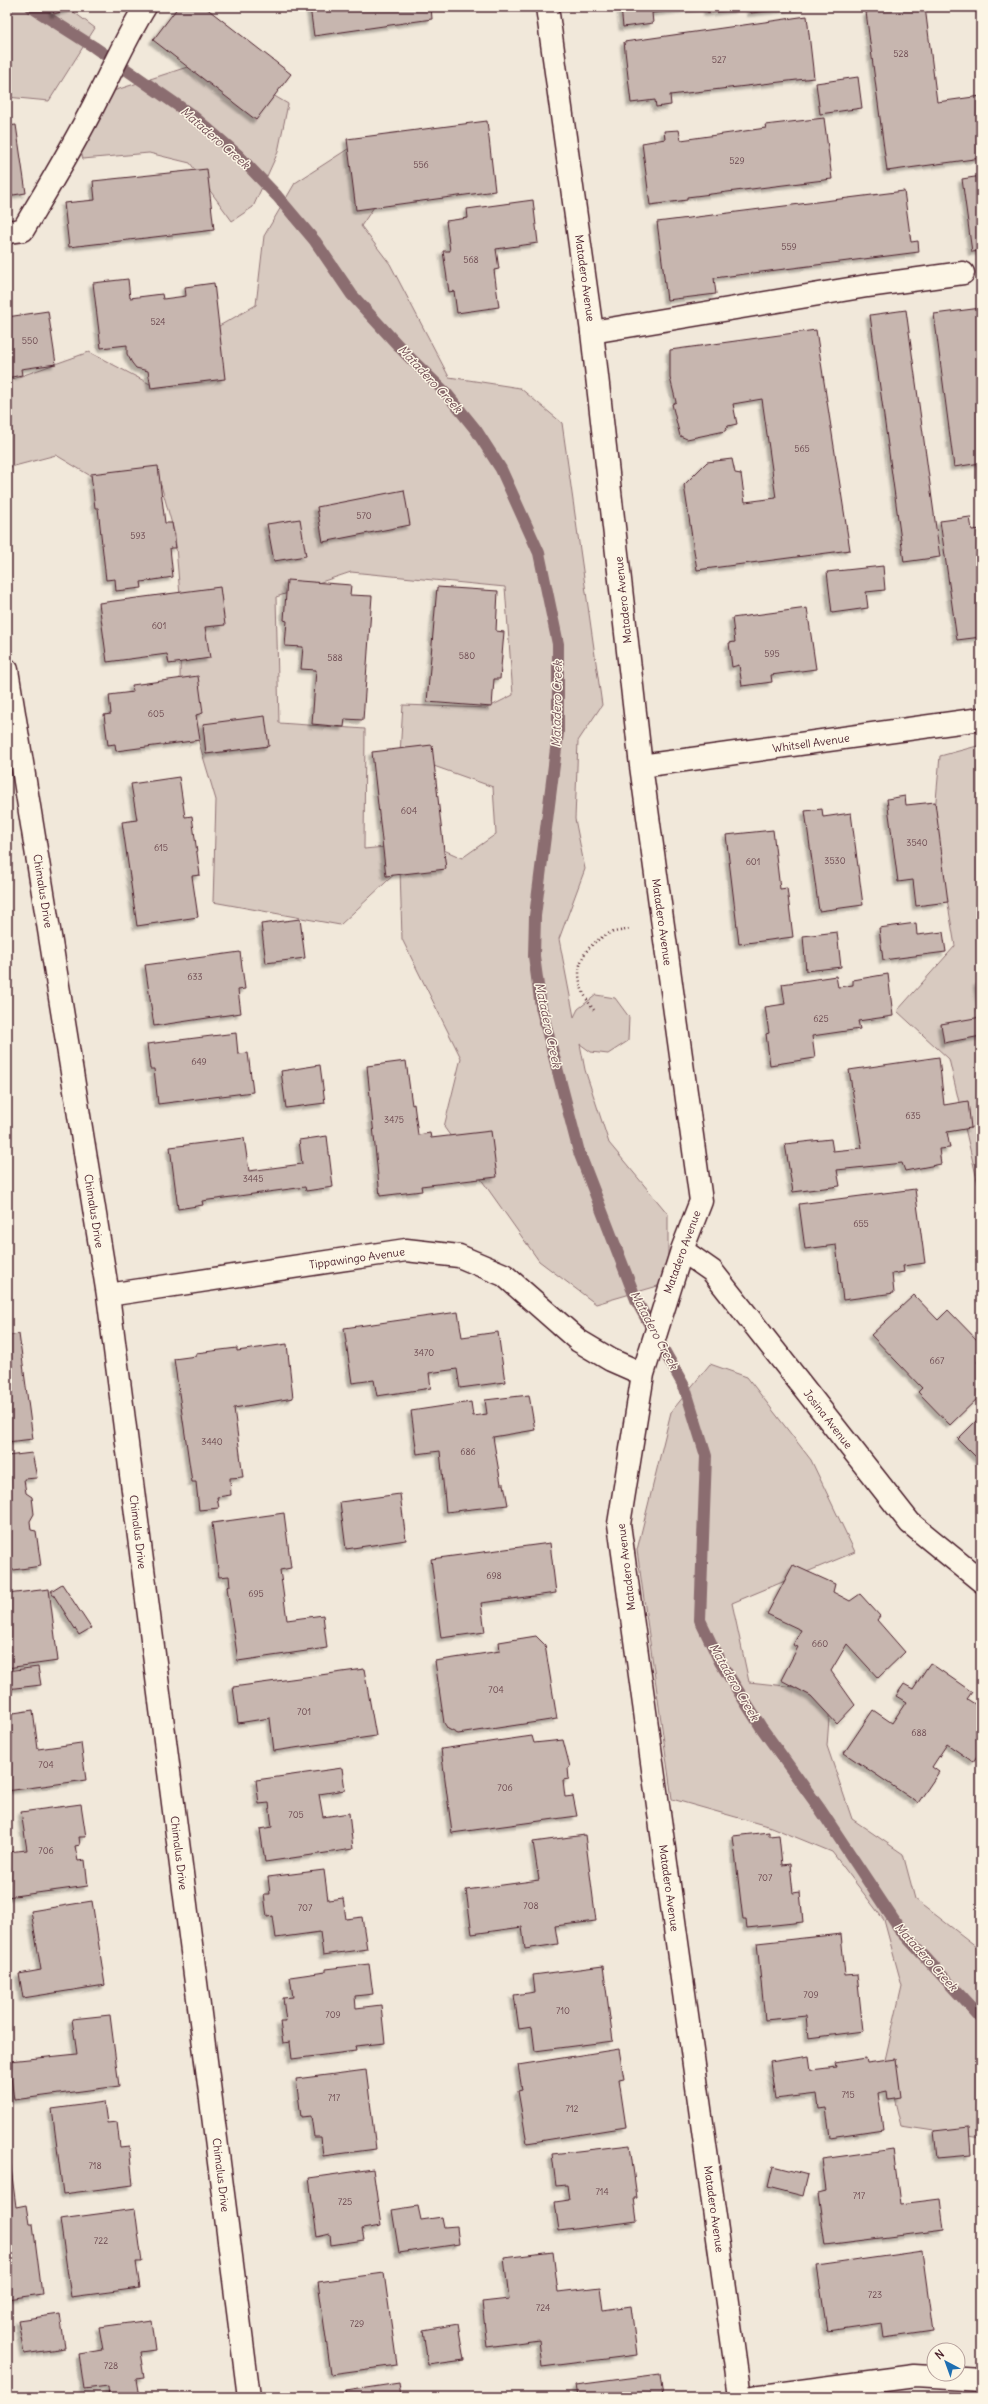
<svg xmlns="http://www.w3.org/2000/svg" width="988" height="2404" font-family="Delius,sans-serif">
  <defs>
    <filter id="shadow"><feDropShadow dx="-3.5" dy="3.5" stdDeviation="1" flood-color="#0004"/></filter>
  </defs>
  <rect width="100%" height="100%" fill="#f1e8da"/>
  <filter id="ink" filterUnits="userSpaceOnUse"><feTurbulence type="fractalNoise" baseFrequency=".025" numOctaves="2"/><feDisplacementMap in="SourceGraphic" scale="8" xChannelSelector="R" yChannelSelector="G"/><feConvolveMatrix kernelMatrix="1 2 1 2 8 2 1 2 1" color-interpolation-filters="sRGB"/></filter>
  <g filter="url(#ink)">
    <path fill="#d8cac0" stroke="#917476" fill-rule="evenodd" d="M7 7H67L95 28 49 101 7 97Z
      M212 59 288 104 278 152 253 207 232 221 190 163 149 153 83 159 73 122 110 92Z
      M354 145 387 188 361 226 390 264 449 377 520 388 562 423 602 705 578 741 575 819 585 869 559 939 574 1017 578 1009 596 995 615 998 629 1017 628 1041 608 1054 591 1052 580 1044 585 1070 609 1143 668 1214V1283L596 1304 539 1261 444 1127 461 1058 402 939 400 869 340 925 213 902 216 800 180 679 181 608 175 535 161 485 99 481 56 455 7 468V384L10 380 89 352 152 385 191 342 256 305 264 236 295 183ZM351 572 505 587 513 695 487 708 403 705 400 754 493 787 496 834 462 858 428 843 364 849 365 729 279 723 276 597Z
      M981 745V1186L978 1184 949 1059 897 1011 955 946 934 822 940 756Z
      M710 1364 747 1377 811 1460 855 1552 732 1603 749 1682 831 1691 827 1746 852 1819 903 1854 915 1899 981 1950V2138L901 2126 885 2060 902 1986 884 1920 832 1852 771 1827 672 1799 637 1550 671 1412Z"/>
    <g fill="none" stroke-linecap="round" stroke-linejoin="round">
      <path stroke="#8b6d6f" stroke-width="12" d="M31 7 94 47 193 116 237 154 277 196 315 241 352 295 406 354 447 394 476 430 501 469 539 553 558 644V733L535 916 534 956 541 1007 579 1152 637 1302 685 1388 706 1456 700 1620 720 1662 761 1727 820 1809 901 1931 981 2018"/>
    </g>
    <path fill="#c7b6af" stroke="#4a1f2b" filter="url(#shadow)" d="M52 7H78L54 14Z
      M178 7H205L291 74 256 120 153 40Z
      M310 7H431L432 19 314 36Z
      M621 7H701L652 13 653 23 623 27Z
      M707 7H739V9L708 13Z
      M750 7H801L751 13Z
      M905 7H925L937 102 981 96V158L887 171 866 12Z
      M807 16 814 78 670 95 671 105 656 107 655 100 631 103 624 42Z
      M858 77 862 108 820 114 816 83Z
      M824 118 832 179 687 197V200L650 205 642 143 665 139 664 131 679 130 681 140 766 128 765 125Z
      M487 121 495 191 356 210 347 139Z
      M16 125 26 193 7 196V126Z
      M207 169 214 230 69 247 64 203 95 200 93 181Z
      M981 176V251L972 252 962 179Z
      M904 191 911 242 918 241 919 252 714 278 716 294 667 300 657 222Z
      M533 200 538 243 496 249 499 269 494 270 499 307 457 313 454 291 449 292 443 251H450L446 221 468 218 467 209Z
      M128 279 130 298 162 294 163 299 186 296 185 287 214 283 225 379 151 388 148 371 136 368 132 363 127 354V345L101 348 93 283Z
      M981 308V463L954 467 934 314Z
      M906 310 940 557 904 562 870 315Z
      M48 311 56 364 21 369 22 375 7 378V317Z
      M816 330 850 550 697 570 684 485 707 462 732 459 735 473 741 474 745 502 776 498 762 399 733 404 737 424 728 426 725 431 687 439 680 436 672 404 676 402 670 378V350Z
      M158 466 165 523H172L176 548H170L173 577 141 582 142 588 116 591 115 579 106 580 98 508H95L91 474Z
      M404 490 410 525 323 542 317 507Z
      M970 517 972 530 981 529V637L957 640 940 521Z
      M300 519 306 556 274 561 267 524Z
      M883 566 885 590 866 592 868 608 832 613 827 572Z
      M287 580 351 585 350 595 372 596 363 720 345 719 344 727 312 724 316 670 301 669 303 647 285 646 287 621 284 620Z
      M220 587 225 625 205 627 210 658 169 664 167 654 107 662 99 603Z
      M437 587 498 591 496 631 504 632 500 679H494L492 707 427 702Z
      M807 608 816 669 771 675 772 682 742 686 739 665 732 667 729 643 735 642 732 618Z
      M198 676 203 713 196 715 200 740 116 751 115 744 108 745 104 715 111 714 109 695 133 692 132 685Z
      M265 716 269 746 206 754 203 724Z
      M432 745 446 869 386 876 372 752Z
      M179 777 185 817 192 816 200 875 192 876 198 917 137 926 122 822 137 820 131 784Z
      M905 796 906 805 935 802 948 902 916 906 913 880 898 882 887 799Z
      M822 809 823 817 851 813 863 905 819 911 805 811Z
      M773 830 780 889 787 888 793 937 739 944 726 835Z
      M300 919 305 958 266 963 261 924Z
      M916 923 917 935 943 932 946 952 883 960 879 928Z
      M837 932 841 967 806 971 803 936Z
      M240 952 245 989 238 990 241 1013 154 1026 145 965Z
      M888 974 893 1016 858 1021 860 1029 812 1036 815 1058 770 1065 766 1034 769 1033 765 1007 785 1004 782 984 836 976 838 987 853 985V980Z
      M981 982V1009L977 983Z
      M981 1017V1036L944 1043 941 1024Z
      M236 1033 238 1054 248 1053 253 1092 158 1104 154 1069H150L147 1044Z
      M939 1057 944 1105 968 1101 971 1128 947 1132 950 1148 939 1149 941 1164 905 1171 902 1163 837 1170 840 1186 793 1192 785 1144 831 1139 833 1151 862 1148 849 1070Z
      M406 1061 412 1105 414 1104 418 1135 430 1133 431 1138 491 1131 497 1177 421 1186 422 1191 380 1196 367 1066Z
      M320 1065 325 1103 286 1108 281 1071Z
      M327 1136 333 1187 306 1191 305 1187 202 1201 203 1205 178 1209 170 1147 244 1138 249 1171 302 1164 299 1140Z
      M915 1189 925 1263 903 1266 904 1272 892 1274 894 1293 843 1300 836 1245 805 1249 799 1204Z
      M914 1295 938 1320 948 1310 981 1344V1359L977 1362 981 1366V1395L950 1425 918 1392 922 1388 871 1335Z
      M458 1312 462 1337 498 1332 505 1382 460 1388 457 1369 429 1373 431 1388 377 1396 374 1380 352 1383 344 1328Z
      M19 1334 33 1439 7 1442V1336Z
      M287 1344 293 1398 234 1408 243 1477 230 1478 231 1495 217 1497 219 1508 199 1510 196 1482H192L174 1359 196 1356V1353L237 1348V1351Z
      M529 1395 535 1430 493 1437 501 1484H504L508 1505 446 1512 440 1451 417 1454 411 1411 471 1402 473 1416 487 1414 485 1400Z
      M981 1416V1462L958 1439Z
      M32 1453 37 1478 24 1479 26 1493 32 1497 34 1514 30 1521 31 1530 36 1531 41 1566 7 1571V1456Z
      M400 1494 406 1540 346 1549 340 1502Z
      M284 1513 291 1568 280 1570 287 1620 323 1615 327 1648 238 1661 227 1587 230 1586 229 1576 219 1577 212 1523Z
      M550 1543 556 1593 481 1603 485 1632 441 1638 431 1559Z
      M793 1565 835 1584 833 1592 850 1601 860 1594 880 1616 877 1620 905 1652 878 1678 847 1644 831 1671 855 1705 837 1724 811 1696 781 1680 798 1647 793 1645 801 1630 767 1614Z
      M62 1584 91 1628 79 1635 51 1591Z
      M49 1589 58 1661 7 1668V1594Z
      M536 1636 545 1645 557 1719 458 1734 448 1729 444 1723 435 1661 500 1651 499 1642Z
      M930 1663 972 1692 967 1699 981 1708V1750L973 1762 947 1744 932 1767 939 1772 918 1803 844 1753 873 1710 892 1723 906 1702 896 1696 904 1684 913 1689Z
      M38 1667 41 1685 7 1689V1671Z
      M364 1669 376 1736 274 1751 270 1718 238 1723 233 1687Z
      M33 1710 38 1749 81 1743 86 1780 7 1791V1714Z
      M532 1736 534 1743 563 1740 570 1767 568 1768 569 1779 563 1780 565 1797 573 1796 577 1816 452 1833 441 1749Z
      M342 1768 345 1790 319 1794 323 1817 349 1813 353 1849 265 1862 260 1829 272 1827 269 1803 259 1804 256 1780Z
      M81 1804 86 1837H79L80 1845 75 1846 78 1861 85 1860 88 1886 7 1897V1852L27 1850 21 1812Z
      M769 1832V1836L779 1835 782 1865 790 1864 793 1893 800 1892 803 1922 747 1928 746 1920H743L733 1836Z
      M585 1835 596 1921 555 1926 558 1944 525 1949 522 1927 472 1934 466 1890 539 1880 533 1842Z
      M324 1870 328 1900 343 1898 346 1919 362 1917 367 1949 323 1955 320 1932 276 1938 273 1916 267 1917 264 1894H270L268 1877Z
      M92 1901 105 1985 23 1998 19 1974 41 1970 31 1911Z
      M841 1934 845 1975 857 1974 863 2031 808 2038 806 2016 765 2020 757 1943Z
      M369 1964 373 1994 355 1996 356 2008 381 2005 385 2043 355 2046 356 2051 292 2059 290 2042 283 2043 280 2022H286L283 1998 293 1997 290 1977 325 1972V1969Z
      M603 1966 613 2041 535 2051 532 2027 519 2029 514 1995 535 1992 533 1975Z
      M110 2015 119 2086 14 2100 9 2061 77 2054 72 2019Z
      M619 2049 624 2079 619 2080 626 2127 527 2143 518 2091 522 2090 518 2065Z
      M809 2056 811 2070 836 2067 835 2063 866 2058 867 2063 896 2059 901 2097 888 2099 887 2091 878 2093 883 2129 830 2137 826 2108 819 2109 817 2094 775 2099 770 2062Z
      M366 2070 376 2149 323 2156 321 2137H314L311 2116 301 2117 296 2079Z
      M104 2102 107 2123 117 2122 120 2147 129 2146 133 2185 63 2194 52 2109Z
      M969 2127 971 2155 937 2158 934 2131Z
      M630 2145 637 2198H634L637 2221 559 2231 555 2202 569 2200 567 2185 556 2186 552 2154Z
      M893 2149 900 2204 940 2199 944 2230 825 2245 818 2193 826 2191 822 2159Z
      M7 2160H10L16 2207 26 2205 29 2224H33L42 2294 7 2299Z
      M773 2166 808 2175 803 2196 768 2187Z
      M373 2169 381 2226 362 2229 364 2240 331 2245 330 2234 317 2237 309 2178Z
      M418 2206 421 2220 442 2217 444 2227 457 2226 459 2244 399 2253 392 2210Z
      M135 2209 142 2262H136L140 2288 71 2297 60 2219Z
      M922 2251 933 2331 884 2338 882 2323 827 2331 817 2266Z
      M553 2252 558 2292 600 2287 603 2310 631 2306 637 2355 542 2367 539 2340 487 2347 482 2302 509 2299 504 2258Z
      M384 2273 397 2365 331 2374 318 2282Z
      M60 2314 65 2348 24 2354 18 2320Z
      M151 2320 155 2350 140 2352 144 2378 136 2379 139 2397H109L108 2386 84 2389 79 2354 103 2350 99 2327Z
      M458 2324 464 2360 428 2365 423 2330Z
      M660 2374 663 2397H578L576 2385Z
      M399 2383 401 2397H347L346 2391Z"/>
    <g fill="none" stroke-linecap="round" stroke-linejoin="round">
      <defs>
        <path id="service" d="M7 232 23 230C49 186 76 142 98 97 114 66 127 36 145 7
          M592 332 867 286 963 273"/>
        <path id="minor" d="M547 7 592 332 641 766 701 1201 682 1250 643 1374 619 1524 740 2397
          M7 670 108 1295 249 2397
          M641 766 981 719
          M682 1250 712 1271 910 1523 981 1581
          M108 1295 406 1250 459 1256 504 1275 579 1341 611 1360 643 1374
          M753 2397 915 2376 981 2380"/>
      </defs>
      <use href="#service" stroke="#4a1f2b" stroke-width="25"/>
      <use href="#minor" stroke="#4a1f2b" stroke-width="25"/>
      <path stroke="#4a1f2b" stroke-width="2.5" stroke-dasharray="1 3" stroke-linecap="butt" d="M594 1010C572 982 573 953 606 935 613 931 623 931 630 929"/>
      <use href="#service" stroke="#fcf5e5" stroke-width="22"/>
      <use href="#minor" stroke="#fcf5e5" stroke-width="22"/>
    </g>
  </g>
  <g text-anchor="middle" stroke-width="3" stroke-linejoin="round" paint-order="stroke">
    <g font-size="9" fill="#69454c">
      <text x="901" y="57">528</text>
      <text x="719" y="63">527</text>
      <text x="737" y="164">529</text>
      <text x="421" y="168">556</text>
      <text x="789" y="250">559</text>
      <text x="471" y="263">568</text>
      <text x="158" y="325">524</text>
      <text x="30" y="344">550</text>
      <text x="802" y="452">565</text>
      <text x="364" y="519">570</text>
      <text x="138" y="539">593</text>
      <text x="159" y="629">601</text>
      <text x="772" y="657">595</text>
      <text x="467" y="659">580</text>
      <text x="335" y="661">588</text>
      <text x="156" y="717">605</text>
      <text x="409" y="814">604</text>
      <text x="917" y="846">3540</text>
      <text x="161" y="851">615</text>
      <text x="835" y="864">3530</text>
      <text x="753" y="865">601</text>
      <text x="195" y="980">633</text>
      <text x="821" y="1022">625</text>
      <text x="199" y="1065">649</text>
      <text x="913" y="1119">635</text>
      <text x="394" y="1123">3475</text>
      <text x="253" y="1182">3445</text>
      <text x="861" y="1227">655</text>
      <text x="424" y="1356">3470</text>
      <text x="937" y="1364">667</text>
      <text x="212" y="1445">3440</text>
      <text x="468" y="1455">686</text>
      <text x="494" y="1579">698</text>
      <text x="256" y="1597">695</text>
      <text x="820" y="1647">660</text>
      <text x="496" y="1693">704</text>
      <text x="304" y="1715">701</text>
      <text x="919" y="1736">688</text>
      <text x="46" y="1768">704</text>
      <text x="505" y="1791">706</text>
      <text x="296" y="1818">705</text>
      <text x="46" y="1854">706</text>
      <text x="765" y="1881">707</text>
      <text x="531" y="1909">708</text>
      <text x="305" y="1911">707</text>
      <text x="811" y="1998">709</text>
      <text x="563" y="2014">710</text>
      <text x="333" y="2018">709</text>
      <text x="848" y="2098">715</text>
      <text x="334" y="2101">717</text>
      <text x="572" y="2112">712</text>
      <text x="95" y="2169">718</text>
      <text x="602" y="2195">714</text>
      <text x="859" y="2199">717</text>
      <text x="345" y="2205">725</text>
      <text x="101" y="2244">722</text>
      <text x="875" y="2298">723</text>
      <text x="543" y="2311">724</text>
      <text x="357" y="2327">729</text>
      <text x="111" y="2369">728</text>
    </g>
    <g font-size="11" fill="#4a1f2b" stroke="#fcf5e5">
      <text transform="translate(585 278) rotate(82)" y="4">Matadero Avenue</text>
      <text transform="translate(623 600) rotate(-96)" y="4">Matadero Avenue</text>
      <text transform="translate(811 743) rotate(-8)" y="4">Whitsell Avenue</text>
      <text transform="translate(43 891) rotate(81)" y="4">Chimalus Drive</text>
      <text transform="translate(662 922) rotate(82)" y="4">Matadero Avenue</text>
      <text transform="translate(94 1211) rotate(81)" y="4">Chimalus Drive</text>
      <text transform="translate(682 1252) rotate(-70)" y="4">Matadero Avenue</text>
      <text transform="translate(357 1258) rotate(-8)" y="4">Tippawingo Avenue</text>
      <text transform="translate(828 1419) rotate(52)" y="4">Josina Avenue</text>
      <text transform="translate(138 1532) rotate(83)" y="4">Chimalus Drive</text>
      <text transform="translate(626 1567) rotate(-97)" y="4">Matadero Avenue</text>
      <text transform="translate(179 1853) rotate(83)" y="4">Chimalus Drive</text>
      <text transform="translate(669 1888) rotate(82)" y="4">Matadero Avenue</text>
      <text transform="translate(221 2175) rotate(83)" y="4">Chimalus Drive</text>
      <text transform="translate(714 2209) rotate(82)" y="4">Matadero Avenue</text>
    </g>
    <g font-size="12" font-style="italic" fill="#704c53" stroke="#fcf5e5">
      <text transform="translate(215 138) rotate(41)" y="4">Matadero Creek</text>
      <text transform="translate(430 379) rotate(47)" y="4">Matadero Creek</text>
      <text transform="translate(557 704) rotate(-89)" y="4">Matadero Creek</text>
      <text transform="translate(548 1025) rotate(78)" y="4">Matadero Creek</text>
      <text transform="translate(654 1330) rotate(62)" y="4">Matadero Creek</text>
      <text transform="translate(734 1682) rotate(60)" y="4">Matadero Creek</text>
      <text transform="translate(926 1957) rotate(48)" y="4">Matadero Creek</text>
    </g>
  </g>
  <rect width="988" height="2404" fill="none" stroke="#fcf5e5" stroke-width="24"/>
  <rect x="12" y="12" width="964" height="2380" fill="none" stroke="#4a1f2b" stroke-width="1.5" filter="url(#ink)"/>
  <g transform="translate(946 2362) rotate(319)"><circle r="19" fill="#fcf5e5" stroke="#b59f9b"/>
  <path d="M0-3L7 15L0 10L-7 15Z" fill="#1f6fb2"/>
  <text y="-6" font-size="11" font-weight="bold" text-anchor="middle" fill="#4a1f2b">N</text>
  </g>
</svg>
